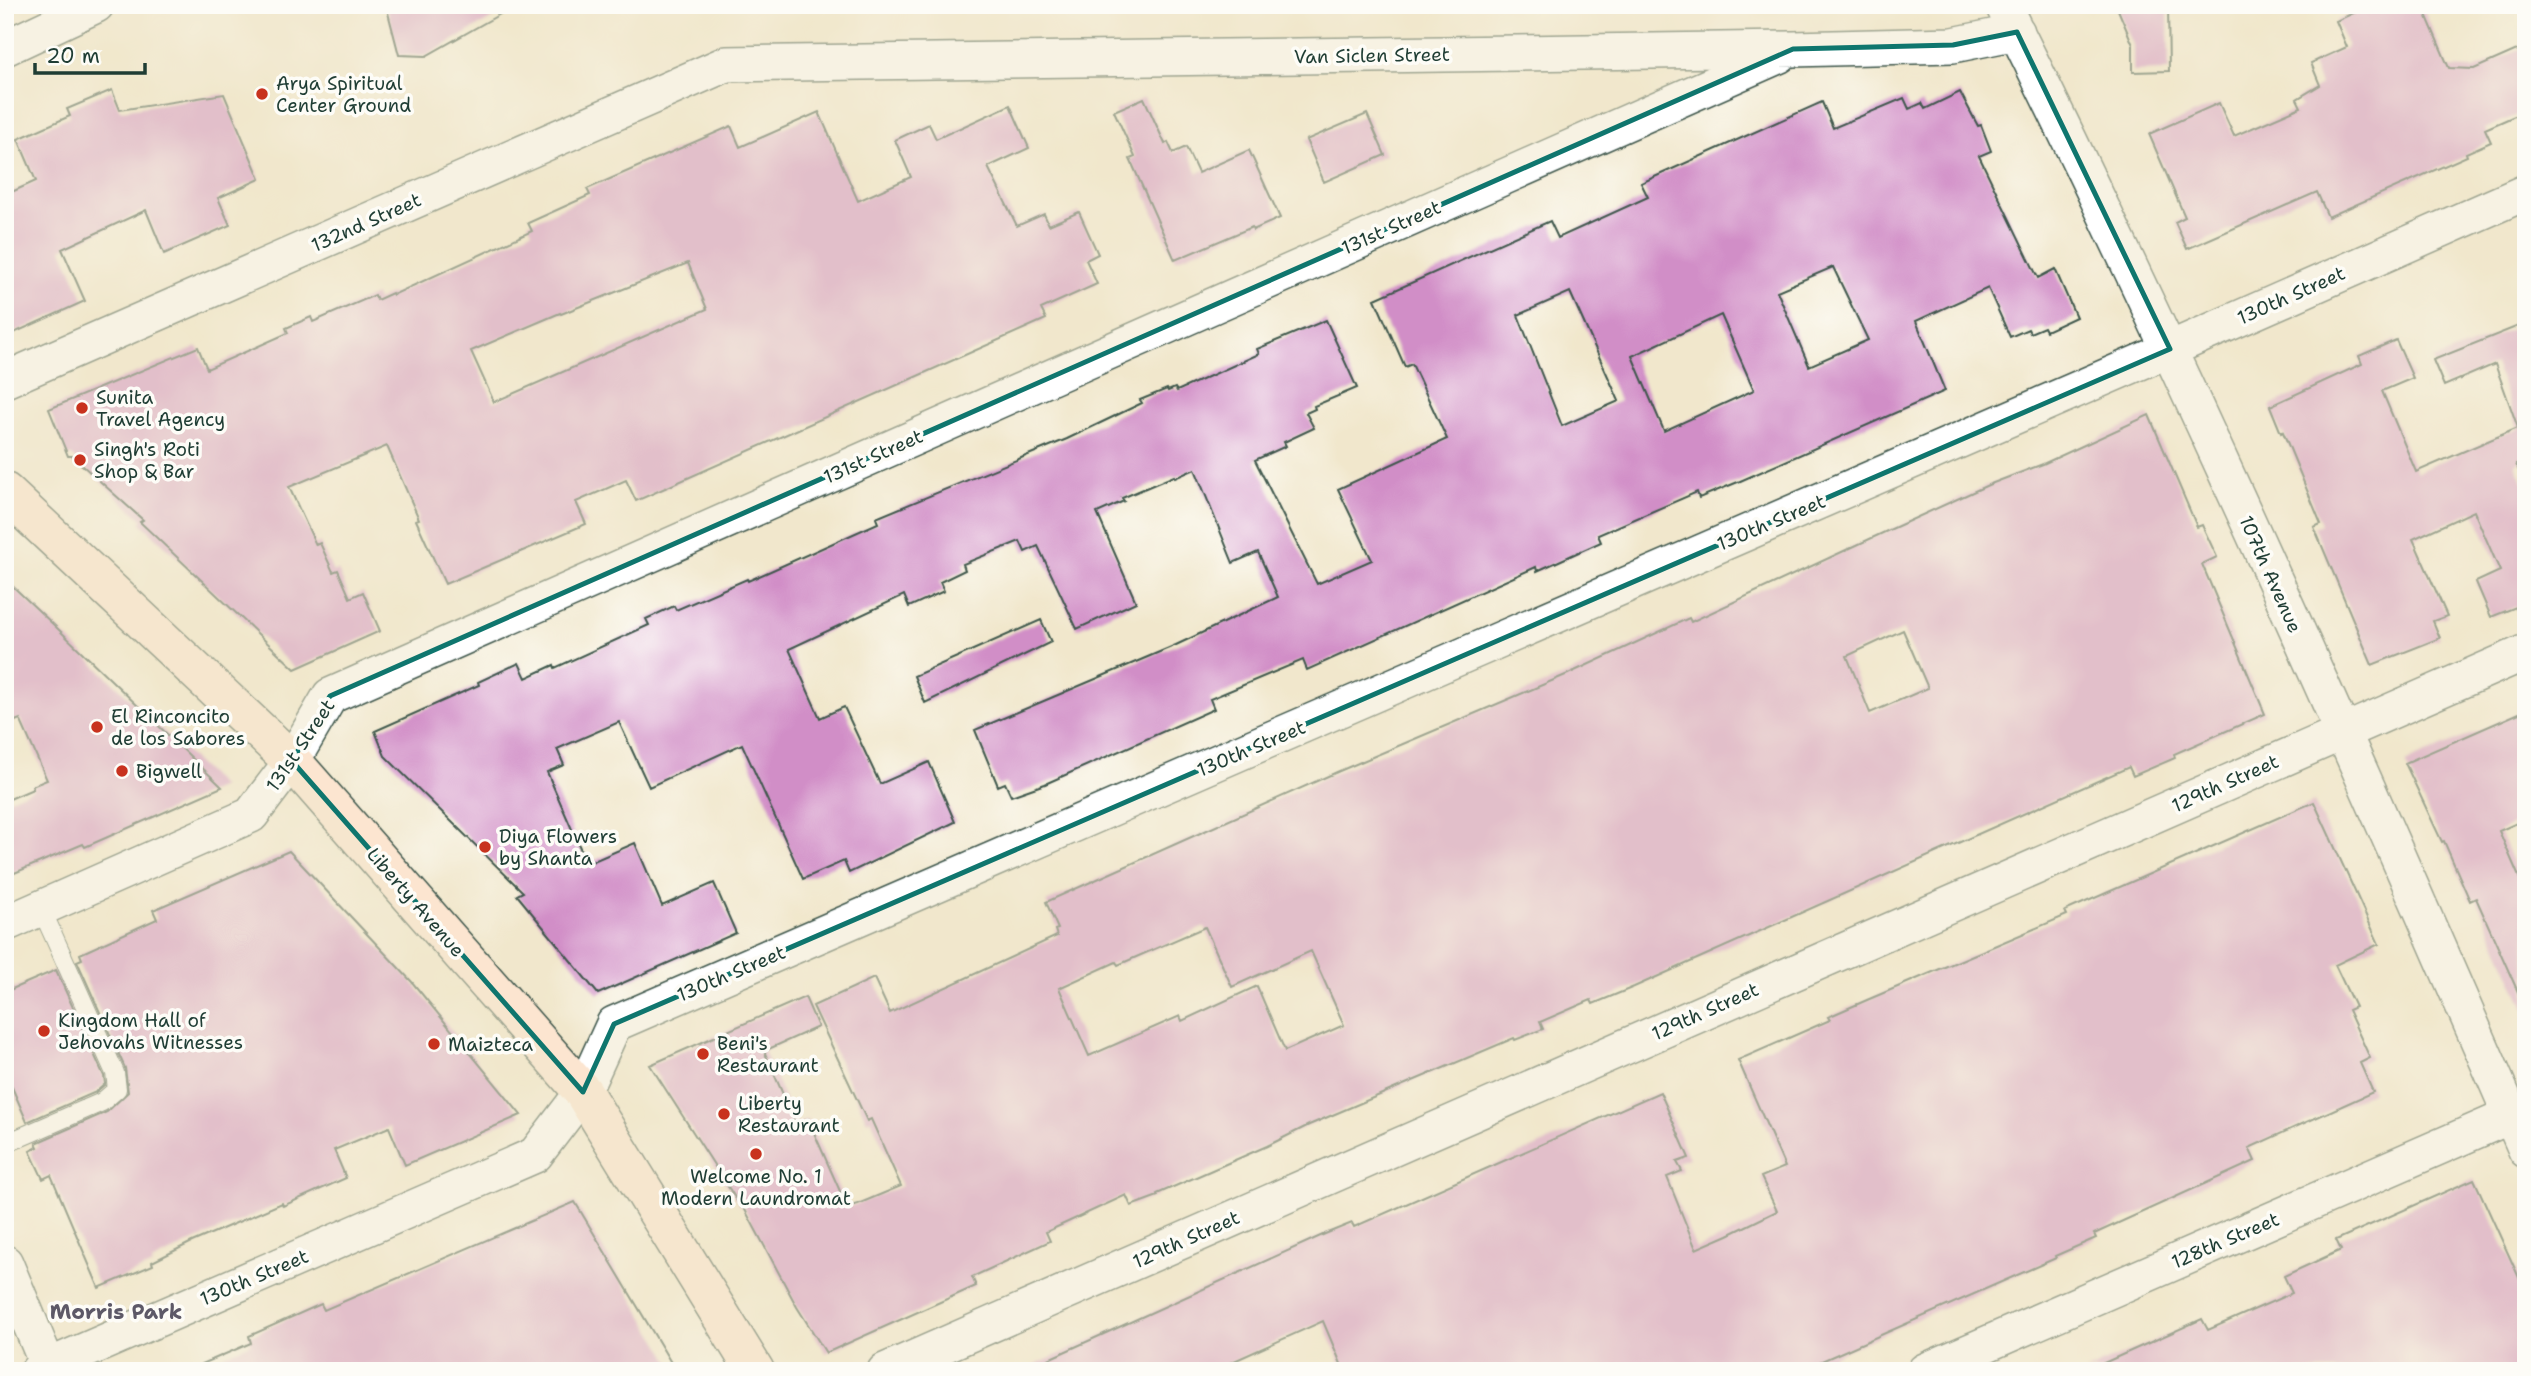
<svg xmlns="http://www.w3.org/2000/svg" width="2531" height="1376" font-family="'Shantell Sans',sans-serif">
  <rect width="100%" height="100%" fill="#fdfcf7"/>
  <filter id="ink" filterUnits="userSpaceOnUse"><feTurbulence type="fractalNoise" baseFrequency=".0143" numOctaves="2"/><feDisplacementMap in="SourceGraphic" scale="14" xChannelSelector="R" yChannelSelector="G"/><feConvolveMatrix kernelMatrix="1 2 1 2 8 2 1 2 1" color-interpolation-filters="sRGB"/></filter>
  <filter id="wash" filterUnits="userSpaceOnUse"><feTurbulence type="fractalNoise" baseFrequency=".00686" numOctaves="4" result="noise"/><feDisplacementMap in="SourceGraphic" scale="28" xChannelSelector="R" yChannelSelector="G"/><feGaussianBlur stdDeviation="1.57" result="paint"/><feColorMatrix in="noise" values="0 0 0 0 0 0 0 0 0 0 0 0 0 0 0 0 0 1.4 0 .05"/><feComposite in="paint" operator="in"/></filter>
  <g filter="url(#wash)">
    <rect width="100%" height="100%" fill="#f1e7cc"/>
    <g id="blocks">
      <path fill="#d18ec7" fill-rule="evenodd" d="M386 5H516L426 56 399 55Z
        M2116 5H2168L2169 71 2133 72V45Z
        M2371 5H2422L2449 68 2474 69 2526 46V111L2485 129 2491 142 2466 153 2467 156 2328 217 2317 192 2187 249 2175 222 2185 217 2149 134 2219 103 2234 136 2301 107 2297 99 2320 85 2311 63 2347 47 2336 21Z
        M112 90 120 110 224 94 260 179 218 198 230 225 164 254 146 210 62 249 85 301 5 337V195L36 181 18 139 70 116 67 109Z
        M1960 92 1978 126 1981 125 1991 151 1979 156 2038 278 2055 269 2076 317 2046 331 2044 327 2030 333 2028 329 2010 337 1988 288 1916 321 1945 391 1738 482 1699 498 1697 492 1598 535 1601 542 1537 571 1536 567 1307 670 1303 660 1210 699 1214 709 1045 784 1011 796 1005 783 998 786 975 730 1176 645 1278 597 1258 552 1233 563 1195 469 1175 478 1174 476 1122 498 1124 501 1097 513 1136 602 1077 629 1038 546 1025 552 1020 541 963 564 965 570 940 582 944 591 909 607 904 595 789 649 820 718 844 707 880 784 929 762 955 822 849 873 844 861 803 879 742 744 649 787 619 722 557 749 564 765 547 772 587 864 635 843 662 906 714 883 736 933 598 994 517 895 523 892 385 756 375 731 479 685 478 682 519 663 526 678 554 665 555 668 649 625 646 619 674 606 676 610 747 579 748 581 878 523 876 518 1067 439 1142 403 1140 400 1167 389 1168 391 1175 388 1177 391 1259 354 1257 349 1326 320 1357 388 1314 406 1315 409 1306 413 1314 428 1284 442 1286 446 1255 460 1317 584 1372 560 1338 489 1447 439 1412 364 1405 367 1375 299 1550 221 1558 238 1648 197 1641 183 1822 102 1833 128 1904 98 1909 109 1922 103 1925 109ZM1833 267 1868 340 1809 366 1777 291ZM1570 292 1619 401 1562 426 1518 315ZM1721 315 1754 390 1664 431 1632 356Z
        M1144 98 1165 144 1168 142 1173 153 1186 147 1198 173 1249 150 1280 218 1253 230 1252 227 1175 260 1130 159 1135 157 1114 111Z
        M1010 105 1029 148 988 167 1017 226 1044 214 1049 225 1079 212 1098 254 1086 260 1097 284 1041 309 1046 319 636 501 626 480 576 502 586 524 445 584 416 520 419 519 387 446 289 487 316 545 320 543 333 572 338 570 350 598 363 592 380 631 295 669 140 522 143 520 72 456H68L49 409 198 347 207 369 288 333 286 328 311 317 313 322 375 295 377 300 392 293 393 295 532 231 528 223 590 195 587 189 731 126 740 147 819 112 858 201 911 177 895 140 929 124 936 139ZM688 263 707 309 494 402 471 351 560 313 561 314Z
        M1367 114 1385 155 1324 182 1306 140Z
        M2526 323V459L2516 464 2526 488V630L2516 607 2491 617 2476 582 2500 571 2474 511 2413 539 2447 616 2433 621 2440 638 2372 665 2314 527 2321 524 2283 432 2281 433 2270 406 2362 364 2359 356 2396 340 2413 378 2382 391 2416 472 2518 428 2495 364 2444 386 2433 360Z
        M2149 415 2197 527 2202 525 2217 557 2202 564 2265 714 2174 754 2175 758 2133 776 2129 767 1634 987 1593 1004 1591 1000 1540 1022 1543 1029 1515 1040 1514 1038 1309 1125 1267 1146 1157 1194 1158 1196 1131 1206 1126 1195 1046 1232 1050 1241 972 1277 976 1286 826 1353 797 1307 743 1206 741 1207 650 1065 805 997 818 1027 764 1051 796 1124 808 1119 847 1207 858 1204 901 1186 871 1119 867 1121 813 1006 874 978 890 1013 1057 936 1055 930 1058 929 1046 902 1337 772 1568 674 1689 618 1691 622 1887 531 1988 485 2043 464ZM1903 630 1928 688 1870 713 1847 656ZM1205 927 1232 987 1311 951 1344 1025 1285 1051 1257 986 1182 1021 1180 1016 1089 1056 1059 988 1116 962 1118 965Z
        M5 579 56 627 222 787 85 847 83 844 5 877V801L33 789 32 786 47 780 20 719 5 725Z
        M1041 620 1051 642 925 703 914 676Z
        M2526 710V819L2499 831 2526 893V1010L2476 898 2470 901 2444 841 2442 842 2405 763Z
        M2314 802 2379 944 2335 965 2355 1007 2348 1010 2370 1058 2360 1063 2373 1092 2249 1148 2255 1161 2094 1234 2096 1238 2055 1256 2056 1258 1799 1371H1344L1323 1321 1212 1371H1022L1325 1234 1352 1223 1354 1227 1660 1092 1689 1158 1677 1162 1682 1171 1667 1177 1696 1249 1728 1235 1777 1211 1761 1177 1785 1167 1738 1060 1830 1020 1828 1017 1867 1000 2067 915 2065 911Z
        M289 851 412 982 521 1115 405 1165 389 1127 334 1150 346 1178 283 1206 282 1203 192 1242 152 1262 153 1265 99 1288 51 1175 43 1179 30 1151 38 1147 36 1143 107 1112 128 1092 125 1068 77 961 82 959 80 954 157 919 153 910Z
        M56 970 104 1076 105 1084 96 1092 27 1122 5 1071V992Z
        M2474 1179 2526 1293V1371H2086L2202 1319 2208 1330 2292 1293 2284 1276 2341 1250 2336 1240Z
        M575 1202 676 1371H186L251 1343 249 1336 321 1304 324 1310Z"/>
    </g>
  </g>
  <g filter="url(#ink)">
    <use href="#blocks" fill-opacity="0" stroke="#3e564b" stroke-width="2"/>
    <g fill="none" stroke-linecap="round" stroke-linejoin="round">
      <defs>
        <path id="lane" d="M5 1144 102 1102 117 1089 115 1073 41 908"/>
        <path id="street" d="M2003 5C2190 381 2359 765 2526 1150
          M5 48 96 5
          M5 380 726 64 1793 49 1953 45 2017 32
          M5 924 251 815 292 761 330 696 1780 55
          M5 1263 50 1371
          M38 1371 535 1155 583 1092 614 1024 2170 349 2526 192
          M885 1371 2526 652
          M1925 1371 2526 1109"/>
        <path id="secondary" d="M5 492 292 761 583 1092 755 1371"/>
      </defs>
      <use href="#lane" stroke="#3e564b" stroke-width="20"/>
      <use href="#street" stroke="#3e564b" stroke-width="38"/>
      <use href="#secondary" stroke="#3e564b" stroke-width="41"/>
      <use href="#lane" stroke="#fff" stroke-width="18"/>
      <use href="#street" stroke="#fff" stroke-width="35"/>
      <use href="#secondary" stroke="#fce5d0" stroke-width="38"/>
    </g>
  </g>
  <path d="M0 0H2531V1376H0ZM2017 32 2170 349 614 1024 583 1092 292 761 330 696 1793 49 1953 45Z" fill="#f1e7cc" fill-opacity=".55" fill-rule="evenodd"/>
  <path fill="none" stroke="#0f766e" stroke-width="5" stroke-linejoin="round" d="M2017 32 2170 349 614 1024 583 1092 292 761 330 696 1793 49 1953 45Z"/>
  <g fill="#c8321e" stroke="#fdfcf7" stroke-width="2.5">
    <circle cx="262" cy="94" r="7"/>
    <circle cx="82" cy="408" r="7"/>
    <circle cx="80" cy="460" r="7"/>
    <circle cx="97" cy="727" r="7"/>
    <circle cx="122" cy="771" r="7"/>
    <circle cx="485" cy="847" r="7"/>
    <circle cx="44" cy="1031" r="7"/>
    <circle cx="434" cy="1044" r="7"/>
    <circle cx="703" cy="1054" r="7"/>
    <circle cx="724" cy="1114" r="7"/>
    <circle cx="756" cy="1154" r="7"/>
  </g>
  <g text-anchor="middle" stroke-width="7" stroke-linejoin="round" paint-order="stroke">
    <g font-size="19" fill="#1f3d34" stroke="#fdfcf7">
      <text transform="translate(1372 55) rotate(-1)" y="7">Van Siclen Street</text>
      <text transform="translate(366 222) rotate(-24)" y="7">132nd Street</text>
      <text transform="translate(1391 227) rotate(-24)" y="7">131st Street</text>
      <text transform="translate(2291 295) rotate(-24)" y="7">130th Street</text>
      <text transform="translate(873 456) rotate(-24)" y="7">131st Street</text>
      <text transform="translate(1771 522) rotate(-23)" y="7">130th Street</text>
      <text transform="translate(2271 574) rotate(66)" y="7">107th Avenue</text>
      <text transform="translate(300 745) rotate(-56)" y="7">131st Street</text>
      <text transform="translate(1251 748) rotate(-23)" y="7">130th Street</text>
      <text transform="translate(2225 783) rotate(-24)" y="7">129th Street</text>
      <text transform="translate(416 902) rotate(49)" y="7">Liberty Avenue</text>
      <text transform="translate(731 973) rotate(-23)" y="7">130th Street</text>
      <text transform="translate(1705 1011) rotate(-24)" y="7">129th Street</text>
      <text transform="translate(1186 1239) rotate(-24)" y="7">129th Street</text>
      <text transform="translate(2225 1240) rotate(-23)" y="7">128th Street</text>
      <text transform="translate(254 1277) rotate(-23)" y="7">130th Street</text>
    </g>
    <g font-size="19" fill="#1f3d34" stroke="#fdfcf7" text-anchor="start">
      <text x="276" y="90">Arya Spiritual<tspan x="276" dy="22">Center Ground</tspan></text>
      <text x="96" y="404">Sunita<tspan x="96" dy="22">Travel Agency</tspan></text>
      <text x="94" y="456">Singh's Roti<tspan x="94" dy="22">Shop &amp; Bar</tspan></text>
      <text x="111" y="723">El Rinconcito<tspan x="111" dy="22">de los Sabores</tspan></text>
      <text x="136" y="778">Bigwell</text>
      <text x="499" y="843">Diya Flowers<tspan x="499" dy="22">by Shanta</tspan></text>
      <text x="58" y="1027">Kingdom Hall of<tspan x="58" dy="22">Jehovahs Witnesses</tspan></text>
      <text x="717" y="1050">Beni's<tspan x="717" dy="22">Restaurant</tspan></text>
      <text x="448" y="1051">Maizteca</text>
      <text x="738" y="1110">Liberty<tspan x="738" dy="22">Restaurant</tspan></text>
      <text x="756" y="1183" text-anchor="middle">Welcome No. 1<tspan x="756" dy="22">Modern Laundromat</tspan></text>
    </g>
    <g font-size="21" font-weight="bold" fill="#5d5967" stroke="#fdfcf7">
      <text x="116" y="1319">Morris Park</text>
    </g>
  </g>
  <rect width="2531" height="1376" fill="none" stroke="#fdfcf7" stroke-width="28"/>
  <path d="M35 63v10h110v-10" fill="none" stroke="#1f3d34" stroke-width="3.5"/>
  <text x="46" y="63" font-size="21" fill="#1f3d34" stroke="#fdfcf7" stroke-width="5" paint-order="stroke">20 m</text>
</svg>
